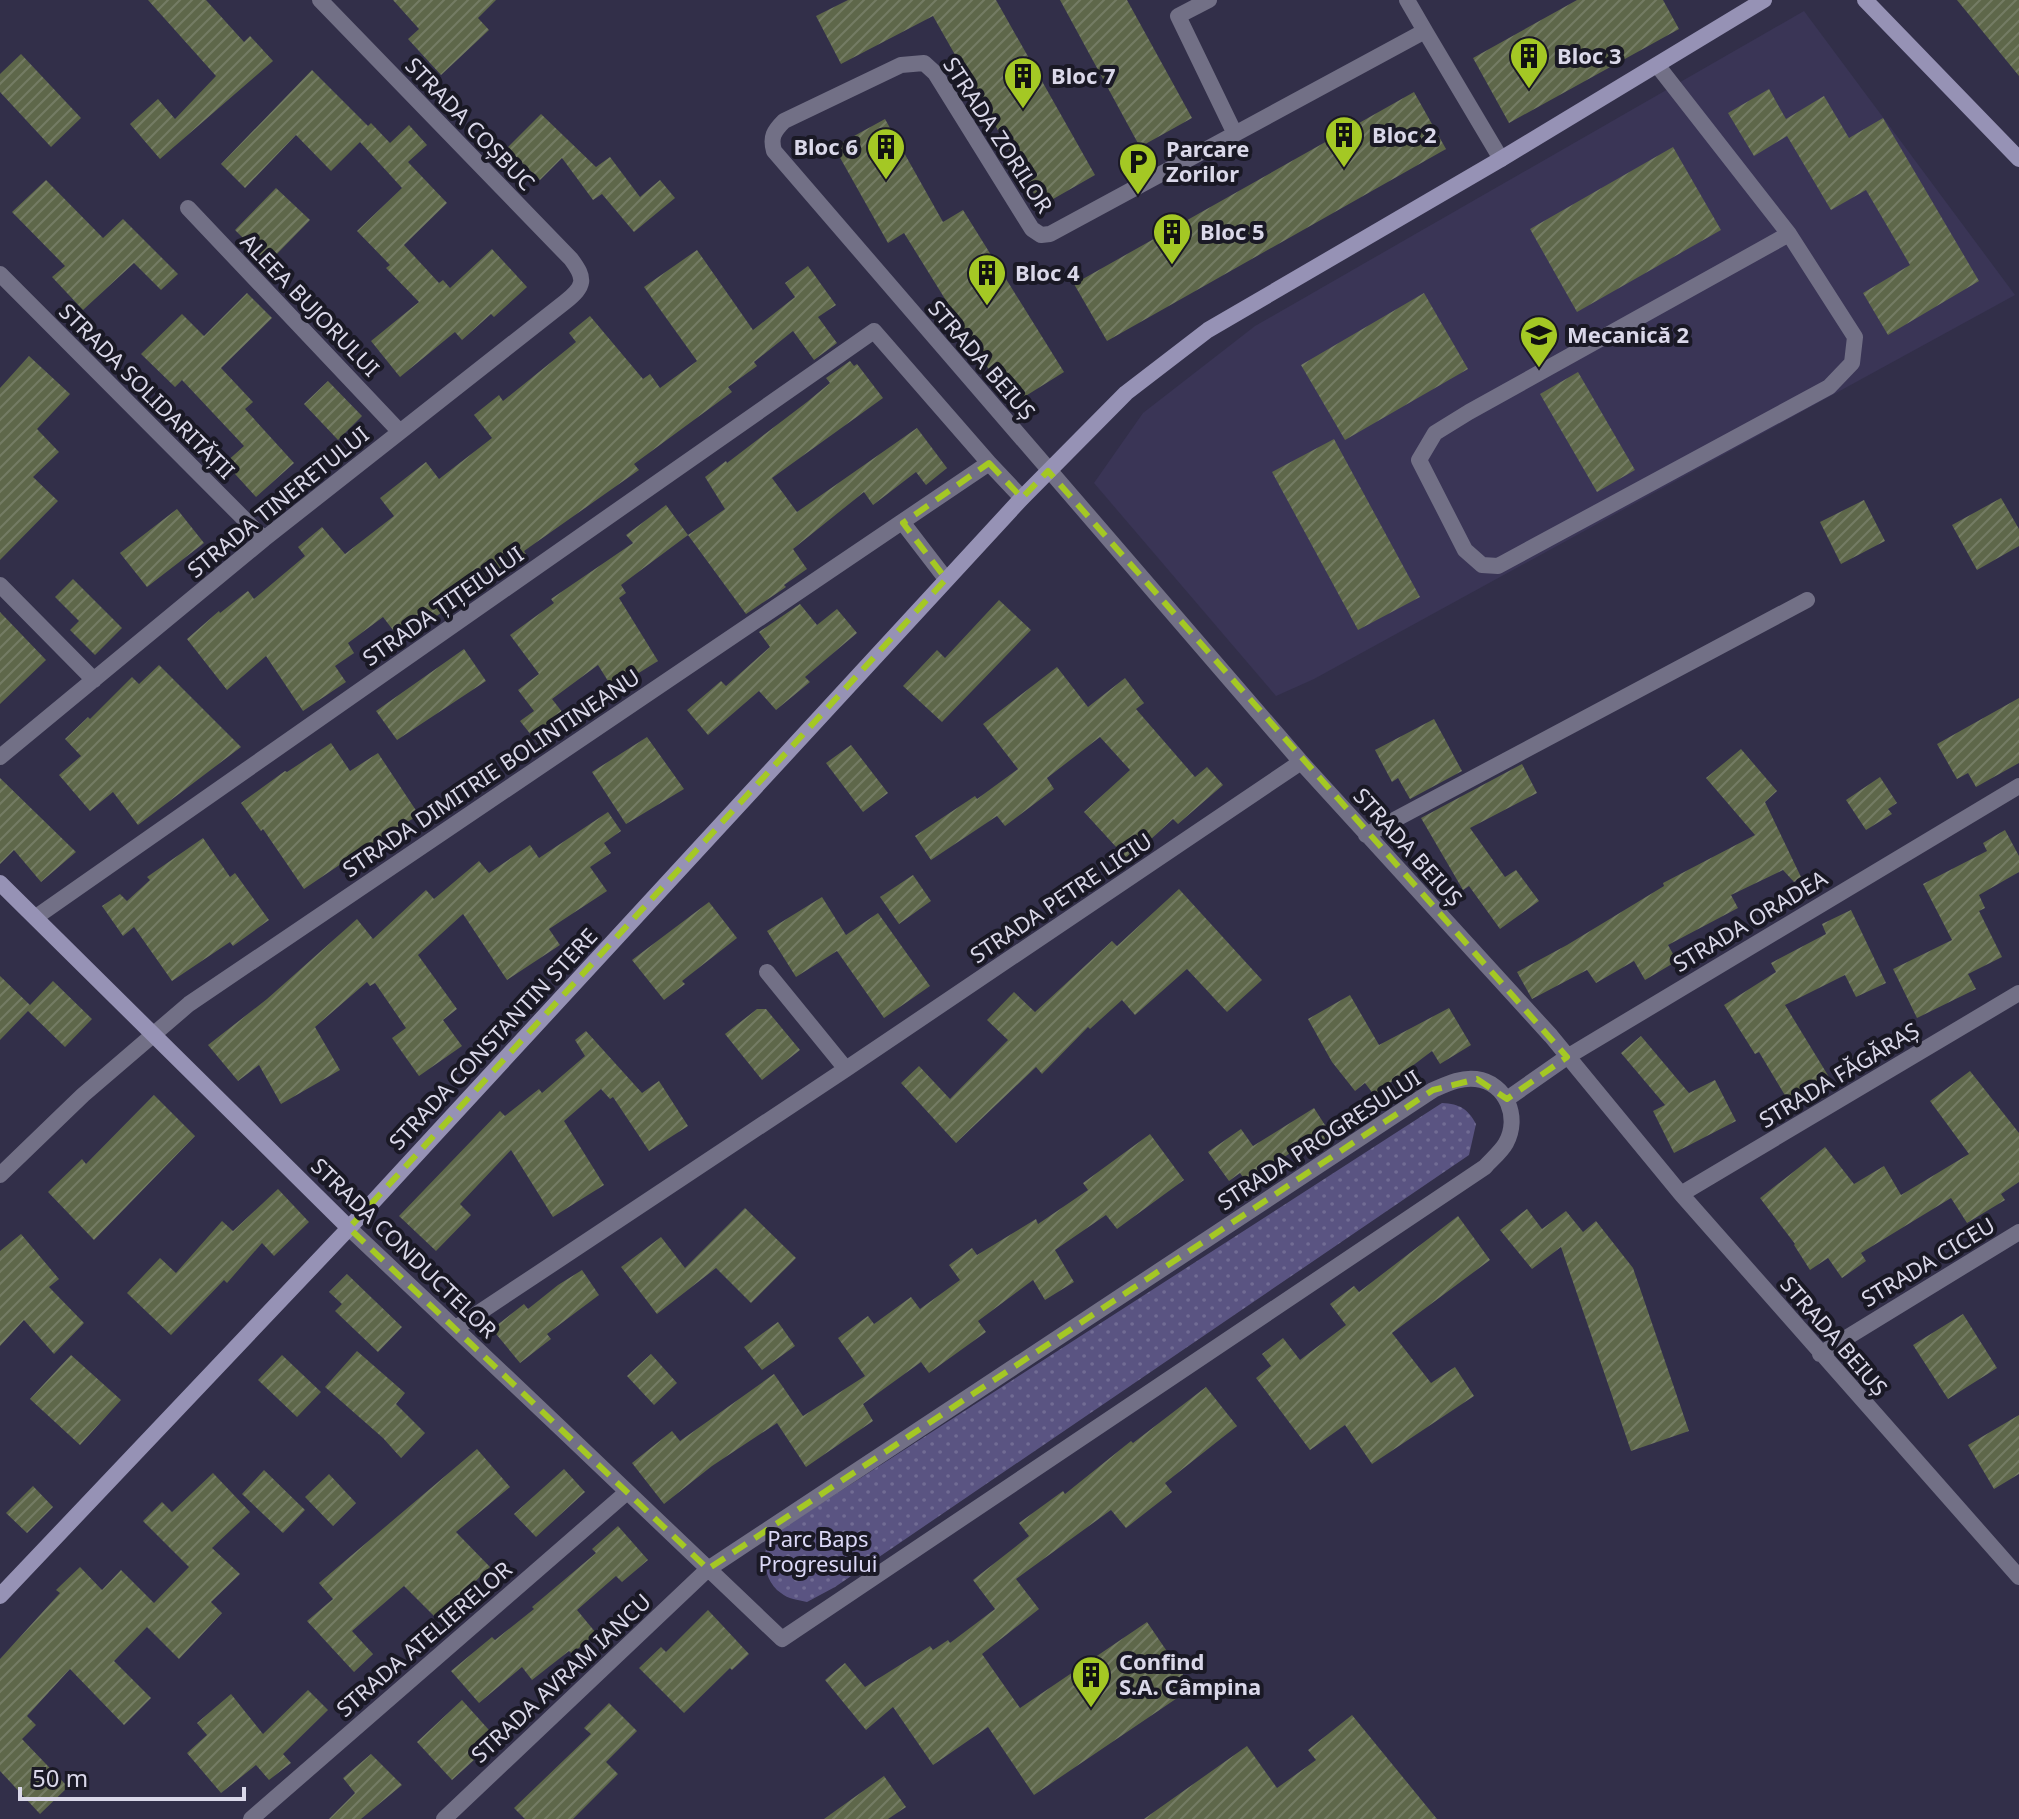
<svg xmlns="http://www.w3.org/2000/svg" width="2019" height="1819" font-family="'Noto Sans',sans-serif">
  <defs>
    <pattern id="park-dots" width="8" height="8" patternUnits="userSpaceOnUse" patternTransform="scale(2)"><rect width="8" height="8" fill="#5a5482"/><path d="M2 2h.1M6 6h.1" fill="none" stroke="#716c94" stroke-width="1.8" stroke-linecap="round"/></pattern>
    <pattern id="building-hatch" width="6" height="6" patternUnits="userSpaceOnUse" patternTransform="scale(2)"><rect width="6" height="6" fill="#5e674a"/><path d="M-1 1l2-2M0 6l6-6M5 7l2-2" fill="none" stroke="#747c64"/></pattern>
  </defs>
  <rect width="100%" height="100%" fill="#322f49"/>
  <path fill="#3a3556" d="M1804 11 2015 295 1314 679 1276 696 1094 483 1143 413 1255 326Z"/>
  <path fill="url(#park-dots)" d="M1442 1103C1460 1104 1468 1109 1476 1124L1469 1155 835 1587 807 1602C798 1600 788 1599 781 1593 763 1581 762 1555 769 1537Z"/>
  <path fill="url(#building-hatch)" d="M148 0H206L244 42 250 36 273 61 160 159 130 124 158 99 175 119 216 76Z
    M393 0H496L478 18 489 30 441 75 408 39 419 29Z
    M848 0H996L1095 175 1041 206 933 16 841 64 816 16Z
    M1060 0H1127L1192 118 1140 147Z
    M1577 0H1663L1679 29 1509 123 1473 58Z
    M1957 0H2019V76Z
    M21 54 81 118 51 147 0 92V74Z
    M312 70 368 126 371 123 390 143 409 125 427 145 408 162 447 203 404 245 439 283 443 280 450 288 492 249 527 287 494 317 491 314 462 340 455 332 400 377 371 341 419 302 386 268 390 265 357 231 402 188 360 142 331 171 296 135 245 188 221 164Z
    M1769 89 1786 119 1824 96 1849 138 1883 118 1979 281 1888 335 1863 293 1910 265 1866 190 1831 210 1787 136 1754 156 1728 113Z
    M1414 92 1446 149 1107 341 1074 284Z
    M541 114 596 167 610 157 640 197 660 180 675 198 634 232 602 194 593 200 562 158 540 180 507 148Z
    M885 119 943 222 963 210 1064 372 1011 405 904 233 888 243 834 147Z
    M1673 147 1721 230 1577 312 1530 229Z
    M46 180 103 238 123 219 178 274 161 290 134 263 83 310 52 277 65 266 12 212Z
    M276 188 310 220 268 263 235 230Z
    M697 250 753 330 795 297 785 283 808 266 836 305 818 317 837 343 814 360 793 331 754 362 757 366 728 387 732 392 634 464 639 470 524 551 526 554 425 624 420 617 396 634 383 617 348 643 354 653 335 666 346 682 303 711 266 656 227 690 187 639 219 611 220 613 248 591 254 599 305 556 298 547 322 527 345 554 394 516 380 498 426 462 439 479 492 438 474 415 499 395 503 401 576 342 569 333 590 316 643 379 650 374 660 388 697 361 644 287Z
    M247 293 272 318 221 368 253 402 245 409 294 463 256 497 225 463 244 446 182 380 175 387 141 354 182 314 204 336Z
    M1424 293 1468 369 1345 440 1301 365Z
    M29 356 70 394 37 429 59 452 33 477 58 501 0 560V388Z
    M850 361 854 366 857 364 883 398 772 478 797 512 917 428 947 468 926 485 916 472 873 505 864 492 793 549 807 569 784 585 786 587 746 614 688 535 725 509 705 477 726 461 727 463 807 402 830 383 826 378Z
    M1578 372 1635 470 1597 492 1540 394Z
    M328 381 362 416 338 440 304 404Z
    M1334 439 1420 597 1358 630 1272 472Z
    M2001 498 2019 529V546L1977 570 1952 525Z
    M1864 500 1885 541 1841 564 1820 522Z
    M666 505 688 535 621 585 626 593 619 598 658 661 613 689 598 665 552 699 570 722 539 745 520 721 534 711 518 690 539 674 510 635 554 603 551 599 633 543 626 535Z
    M177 509 204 543 147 587 120 553Z
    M73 579 122 628 95 655 70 630 79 621 55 597Z
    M999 600 1031 630 942 722 903 686 937 650 945 658Z
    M800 604 817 625 837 609 857 633 805 677 810 682 776 710 759 691 708 735 687 710 721 681 726 686 770 647 759 632Z
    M0 612 46 660 0 704Z
    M464 649 486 681 397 740 376 711Z
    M159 665 241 747 138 825 113 792 90 811 59 775 81 756 65 739 88 717 90 719 132 677 139 684Z
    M1057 667 1088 707 1125 678 1144 703 1136 709 1195 777 1207 767 1223 785 1178 824 1173 819 1128 860 1084 812 1130 770 1100 737 1047 778 1054 789 1005 826 997 816 931 860 915 836 975 796 977 799 1018 769 983 724Z
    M2019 698V763L1976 787 1968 773 1957 779 1937 744Z
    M1434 719 1462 771 1410 799 1398 778 1392 782 1375 750Z
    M647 737 684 789 626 824 592 772Z
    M331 743 350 771 378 753 419 815 369 845 304 889 263 829 261 831 241 803 285 771 287 772Z
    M851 745 888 793 863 812 826 763Z
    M1741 749 1777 791 1765 802 1801 877 1794 882 1783 870 1731 895 1738 908 1668 945 1677 961 1645 980 1634 961 1596 983 1587 970 1532 999 1517 972 1567 945 1664 886 1663 883 1755 835 1706 778Z
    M1522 764 1537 793 1470 828 1505 877 1516 870 1539 901 1500 929 1469 886 1463 890 1421 818Z
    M1880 777 1897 803 1888 809 1892 814 1866 830 1846 800Z
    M0 778 76 852 41 882 14 850 0 864Z
    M608 812 621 831 604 843 611 853 590 867 607 891 549 929 560 945 507 980 463 914 418 955 457 1009 443 1020 462 1046 419 1076 392 1038 406 1028 375 983 370 986 367 982 315 1027 340 1070 281 1104 259 1065 238 1081 208 1045 267 999 357 919 373 939 426 890 434 899 479 861 489 873 530 845 539 858Z
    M2005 830 2019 856V872L1979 895 1985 908 1979 911 2002 957 1968 974 1976 989 1917 1018 1893 969 1952 940 1923 884 1987 851 1983 843Z
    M203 838 230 877 235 873 269 920 233 946 230 942 172 981 134 927 123 936 102 906 120 894 127 901 150 880 147 877Z
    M913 875 931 901 899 924 880 897Z
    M1179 889 1262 980 1227 1012 1187 969 1135 1015 1122 1000 1090 1029 1088 1027 1042 1074 1036 1067 956 1143 901 1083 919 1066 950 1099 1008 1040 987 1020 1014 992 1035 1012 1112 941 1117 946Z
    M822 897 846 935 878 913 930 986 884 1018 837 951 796 977 767 931Z
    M709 902 737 938 682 981 685 984 664 1000 632 960Z
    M1851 910 1886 983 1856 997 1845 975 1785 1005 1829 1077 1789 1102 1759 1052 1755 1054 1724 1005 1776 972 1771 963 1826 934 1822 924Z
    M0 976 30 1005 53 981 92 1019 65 1047 28 1011 0 1040Z
    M1350 995 1379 1045 1449 1008 1471 1045 1440 1064 1432 1051 1374 1095 1365 1083 1355 1091 1332 1062 1308 1019Z
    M757 1009H766L800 1050 762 1080 725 1034Z
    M586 1031 642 1093 659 1081 688 1126 649 1151 613 1097 610 1099 601 1089 564 1121 604 1185 553 1217 511 1150 460 1204 471 1215 436 1251 399 1216 500 1111 505 1116 539 1089 542 1093 585 1056 575 1040Z
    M1641 1036 1689 1093 1715 1080 1736 1121 1674 1153 1653 1111 1665 1105 1621 1053Z
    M1970 1071 2019 1133V1182L2001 1194 2005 1200 1967 1223 1951 1198 1861 1253 1866 1261 1842 1278 1828 1258 1810 1270 1794 1245 1795 1244 1760 1198 1825 1147 1854 1184 1884 1166 1901 1195 1969 1154 1930 1101Z
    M154 1095 195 1136 94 1240 48 1192 82 1159 86 1164Z
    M1314 1108 1332 1136 1310 1149 1306 1142 1247 1183 1240 1173 1229 1181 1208 1152 1241 1129 1253 1146Z
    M1150 1134 1184 1180 1117 1229 1106 1215 1055 1250 1074 1282 1045 1300 1033 1280 978 1321 986 1332 929 1373 921 1362 863 1404 873 1421 806 1467 777 1423 712 1466 664 1504 632 1463 672 1431 680 1441 774 1374 803 1416 865 1376 838 1338 868 1316 874 1324 911 1297 920 1309 960 1280 949 1265 972 1248 977 1255 1036 1219 1038 1224 1088 1190 1083 1183Z
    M278 1189 309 1222 274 1256 262 1243 227 1283 224 1280 171 1335 127 1293 160 1258 176 1273 222 1221 233 1231Z
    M745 1208 796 1258 751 1303 716 1268 657 1314 621 1267 661 1237 685 1268Z
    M1527 1209 1542 1229 1566 1211 1583 1232 1596 1221 1633 1268 1689 1431 1631 1451 1561 1247 1532 1269 1500 1230Z
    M1458 1216 1490 1260 1392 1333 1431 1383 1455 1367 1474 1396 1372 1464 1345 1425 1310 1450 1256 1378 1271 1366 1262 1354 1283 1338 1300 1360 1346 1325 1330 1304 1354 1286 1359 1292Z
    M21 1234 59 1279 49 1287 84 1323 54 1354 24 1320 0 1346V1251Z
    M582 1270 599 1295 547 1334 551 1339 520 1363 492 1329 524 1304 528 1309 558 1285Z
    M347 1274 402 1327 378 1352 335 1311 342 1304 329 1292Z
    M1963 1314 1997 1368 1948 1399 1913 1345Z
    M778 1322 795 1346 762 1370 744 1347Z
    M357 1351 405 1393 396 1404 425 1433 401 1458 383 1438 325 1387Z
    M651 1354 677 1383 654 1405 627 1376Z
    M71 1355 121 1400 80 1445 30 1399Z
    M282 1355 321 1392 297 1417 258 1380Z
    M1206 1387 1237 1426 1165 1483 1172 1492 1126 1528 1111 1510 1016 1579 1039 1609 982 1654 1020 1708 1147 1622 1192 1688 1034 1795 988 1727 933 1765 893 1707 866 1730 825 1680 845 1663 865 1687 930 1646 933 1650 948 1640 950 1643 995 1609 973 1580 1029 1536 1019 1523 1063 1491 1065 1494 1131 1441 1133 1443Z
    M2019 1415V1474L1994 1489 1968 1445Z
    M477 1449 510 1487 456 1532 490 1567 437 1619 404 1586 352 1631 373 1654 354 1672 307 1621 333 1599 319 1583Z
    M564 1469 585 1492 536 1537 514 1514Z
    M264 1470 305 1510 283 1533 242 1494Z
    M213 1473 250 1512 212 1548 240 1574 211 1602 222 1613 179 1659 147 1627 114 1661 151 1698 124 1725 70 1669 27 1716 36 1725 22 1739 68 1787 40 1814 0 1771V1659L60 1593 56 1590 80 1567 102 1590 121 1570 154 1603 189 1567 143 1521 162 1502 172 1512Z
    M329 1474 356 1503 333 1526 305 1497Z
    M33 1486 53 1507 27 1533 6 1513Z
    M618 1526 648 1560 622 1582 616 1576 577 1610 596 1633 572 1654 569 1651 532 1680 522 1667 479 1703 451 1671 492 1637 495 1640 534 1609 532 1607 596 1553 592 1549Z
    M708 1610 749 1654 732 1670 730 1668 684 1713 639 1668 661 1647 666 1652Z
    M308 1690 328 1710 283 1754 291 1763 269 1780 256 1765 221 1793 187 1753 207 1735 197 1723 231 1694 263 1734Z
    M462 1700 497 1739 452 1780 417 1742Z
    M609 1703 637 1731 606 1762 618 1774 573 1819H525L514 1808 591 1734 584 1728Z
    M1352 1715 1437 1819H1144L1247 1746 1277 1788 1316 1760 1308 1750Z
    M371 1754 402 1785 361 1819H329L355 1793 343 1778Z
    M884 1776 906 1807 888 1819H824Z"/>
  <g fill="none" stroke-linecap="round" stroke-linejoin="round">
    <path stroke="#727086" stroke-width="16" d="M1657 65 1789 234 1855 337 1852 363 1829 387 1498 566 1482 565 1465 550 1419 460 1435 433 1469 412 1789 234"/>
    <path stroke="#727086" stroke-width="16" d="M1209 0 1178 16 1235 134
      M1407 0 1425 31
      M1501 159 1425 31 1050 234 1041 235 1032 229 935 73 924 63 901 65 784 121C774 131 770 137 774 151L1301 762 1551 1036 1681 1194 2019 1577
      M188 208 400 432
      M0 274 264 539
      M903 523 946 579
      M0 585 94 680
      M0 757 264 539 565 302C585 286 586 279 571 259L320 0
      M1366 835 1807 600
      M36 917 874 331 989 463
      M767 972 846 1069
      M1507 1099 1567 1057 2019 786
      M0 1175 83 1095 189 1004 989 463 1022 498
      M1681 1194 2019 993
      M349 1228C494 1364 638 1502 782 1639L1485 1167C1491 1160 1501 1152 1506 1143 1520 1118 1507 1083 1476 1079 1461 1077 1447 1084 1433 1090L708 1569 444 1819
      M456 1328 846 1069 1301 762
      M1820 1354 2019 1232
      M251 1819 627 1492"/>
    <path stroke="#9692b5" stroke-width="16" d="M1865 0 2019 159
      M0 883 349 1228
      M0 1596 349 1228 1022 498 1126 393 1208 330 1501 159 1764 0"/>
  </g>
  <path fill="none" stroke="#a4c824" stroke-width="6" stroke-dasharray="16 10" stroke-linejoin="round" d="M989 463 1022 498 1048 471 1567 1057 1507 1099 1477 1079 1433 1090 708 1569 349 1228 946 579 903 523Z"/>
  <defs>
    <symbol id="building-pin" viewBox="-11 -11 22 30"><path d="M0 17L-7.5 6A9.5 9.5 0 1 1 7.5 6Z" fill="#a4c824" stroke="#1a1925"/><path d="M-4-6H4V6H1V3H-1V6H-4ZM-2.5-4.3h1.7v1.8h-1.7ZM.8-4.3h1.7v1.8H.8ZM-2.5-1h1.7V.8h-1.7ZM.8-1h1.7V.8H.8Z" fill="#111"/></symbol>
    <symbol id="parking-pin" viewBox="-11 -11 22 30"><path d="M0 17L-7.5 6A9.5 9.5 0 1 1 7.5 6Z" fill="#a4c824" stroke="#1a1925"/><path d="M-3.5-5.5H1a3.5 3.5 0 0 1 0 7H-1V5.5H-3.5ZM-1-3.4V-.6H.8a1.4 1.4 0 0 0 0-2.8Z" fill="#111"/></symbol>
    <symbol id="school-pin" viewBox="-11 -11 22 30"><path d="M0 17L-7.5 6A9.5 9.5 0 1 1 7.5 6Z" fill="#a4c824" stroke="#1a1925"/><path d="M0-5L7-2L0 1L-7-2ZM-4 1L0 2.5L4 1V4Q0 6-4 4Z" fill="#111"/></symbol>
  </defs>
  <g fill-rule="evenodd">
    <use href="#building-pin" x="1507" y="34" width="44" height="60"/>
    <use href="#building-pin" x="1001" y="54" width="44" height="60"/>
    <use href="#building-pin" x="1322" y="113" width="44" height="60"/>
    <use href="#building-pin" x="864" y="125" width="44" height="60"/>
    <use href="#parking-pin" x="1116" y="140" width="44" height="60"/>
    <use href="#building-pin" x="1150" y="210" width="44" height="60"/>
    <use href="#building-pin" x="965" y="251" width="44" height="60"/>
    <use href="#school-pin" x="1517" y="313" width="44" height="60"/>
    <use href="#building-pin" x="1069" y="1653" width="44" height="60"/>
  </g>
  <g text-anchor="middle" stroke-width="8" stroke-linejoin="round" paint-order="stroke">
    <g font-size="22" font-weight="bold" fill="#dad8e9" stroke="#1a1925" text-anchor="start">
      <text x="1557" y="64">Bloc 3</text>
      <text x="1051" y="84">Bloc 7</text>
      <text x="1372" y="143">Bloc 2</text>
      <text x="858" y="155" text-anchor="end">Bloc 6</text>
      <text x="1166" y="157">Parcare<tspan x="1166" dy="25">Zorilor</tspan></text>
      <text x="1200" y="240">Bloc 5</text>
      <text x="1015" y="281">Bloc 4</text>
      <text x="1567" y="343">Mecanică 2</text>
      <text x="1119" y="1670">Confind<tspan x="1119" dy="25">S.A. Câmpina</tspan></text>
    </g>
    <g font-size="22" fill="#dad8e9" stroke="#1a1925">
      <text transform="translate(470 124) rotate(46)" y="8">STRADA COȘBUC</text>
      <text transform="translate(998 135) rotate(57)" y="8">STRADA ZORILOR</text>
      <text transform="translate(310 305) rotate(46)" y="8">ALEEA BUJORULUI</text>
      <text transform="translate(982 360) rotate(49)" y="8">STRADA BEIUȘ</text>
      <text transform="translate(147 391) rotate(45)" y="8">STRADA SOLIDARITĂȚII</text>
      <text transform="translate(278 502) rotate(-39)" y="8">STRADA TINERETULUI</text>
      <text transform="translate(443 606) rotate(-35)" y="8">STRADA ȚIȚEIULUI</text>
      <text transform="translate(491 773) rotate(-34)" y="8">STRADA DIMITRIE BOLINTINEANU</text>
      <text transform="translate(1408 847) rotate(48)" y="8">STRADA BEIUȘ</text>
      <text transform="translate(1061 898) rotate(-34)" y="8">STRADA PETRE LICIU</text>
      <text transform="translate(1750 921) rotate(-31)" y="8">STRADA ORADEA</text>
      <text transform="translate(493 1039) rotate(-47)" y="8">STRADA CONSTANTIN STERE</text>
      <text transform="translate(1839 1075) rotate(-31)" y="8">STRADA FĂGĂRAȘ</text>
      <text transform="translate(1319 1140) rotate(-33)" y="8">STRADA PROGRESULUI</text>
      <text transform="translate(404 1248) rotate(44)" y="8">STRADA CONDUCTELOR</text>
      <text transform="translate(1928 1262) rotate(-31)" y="8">STRADA CICEU</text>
      <text transform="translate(1834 1336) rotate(49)" y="8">STRADA BEIUȘ</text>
      <text transform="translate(424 1639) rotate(-41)" y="8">STRADA ATELIERELOR</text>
      <text transform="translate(561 1678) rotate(-43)" y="8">STRADA AVRAM IANCU</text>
    </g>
    <g font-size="22" fill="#dbd8f7" stroke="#1a1925">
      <text x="818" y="1547">Parc Baps<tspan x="818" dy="25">Progresului</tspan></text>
    </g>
  </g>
  <path d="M20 1787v12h224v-12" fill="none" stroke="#dad8e9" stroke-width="4"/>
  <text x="32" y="1787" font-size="24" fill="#dad8e9" stroke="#1a1925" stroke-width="6" paint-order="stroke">50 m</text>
</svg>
